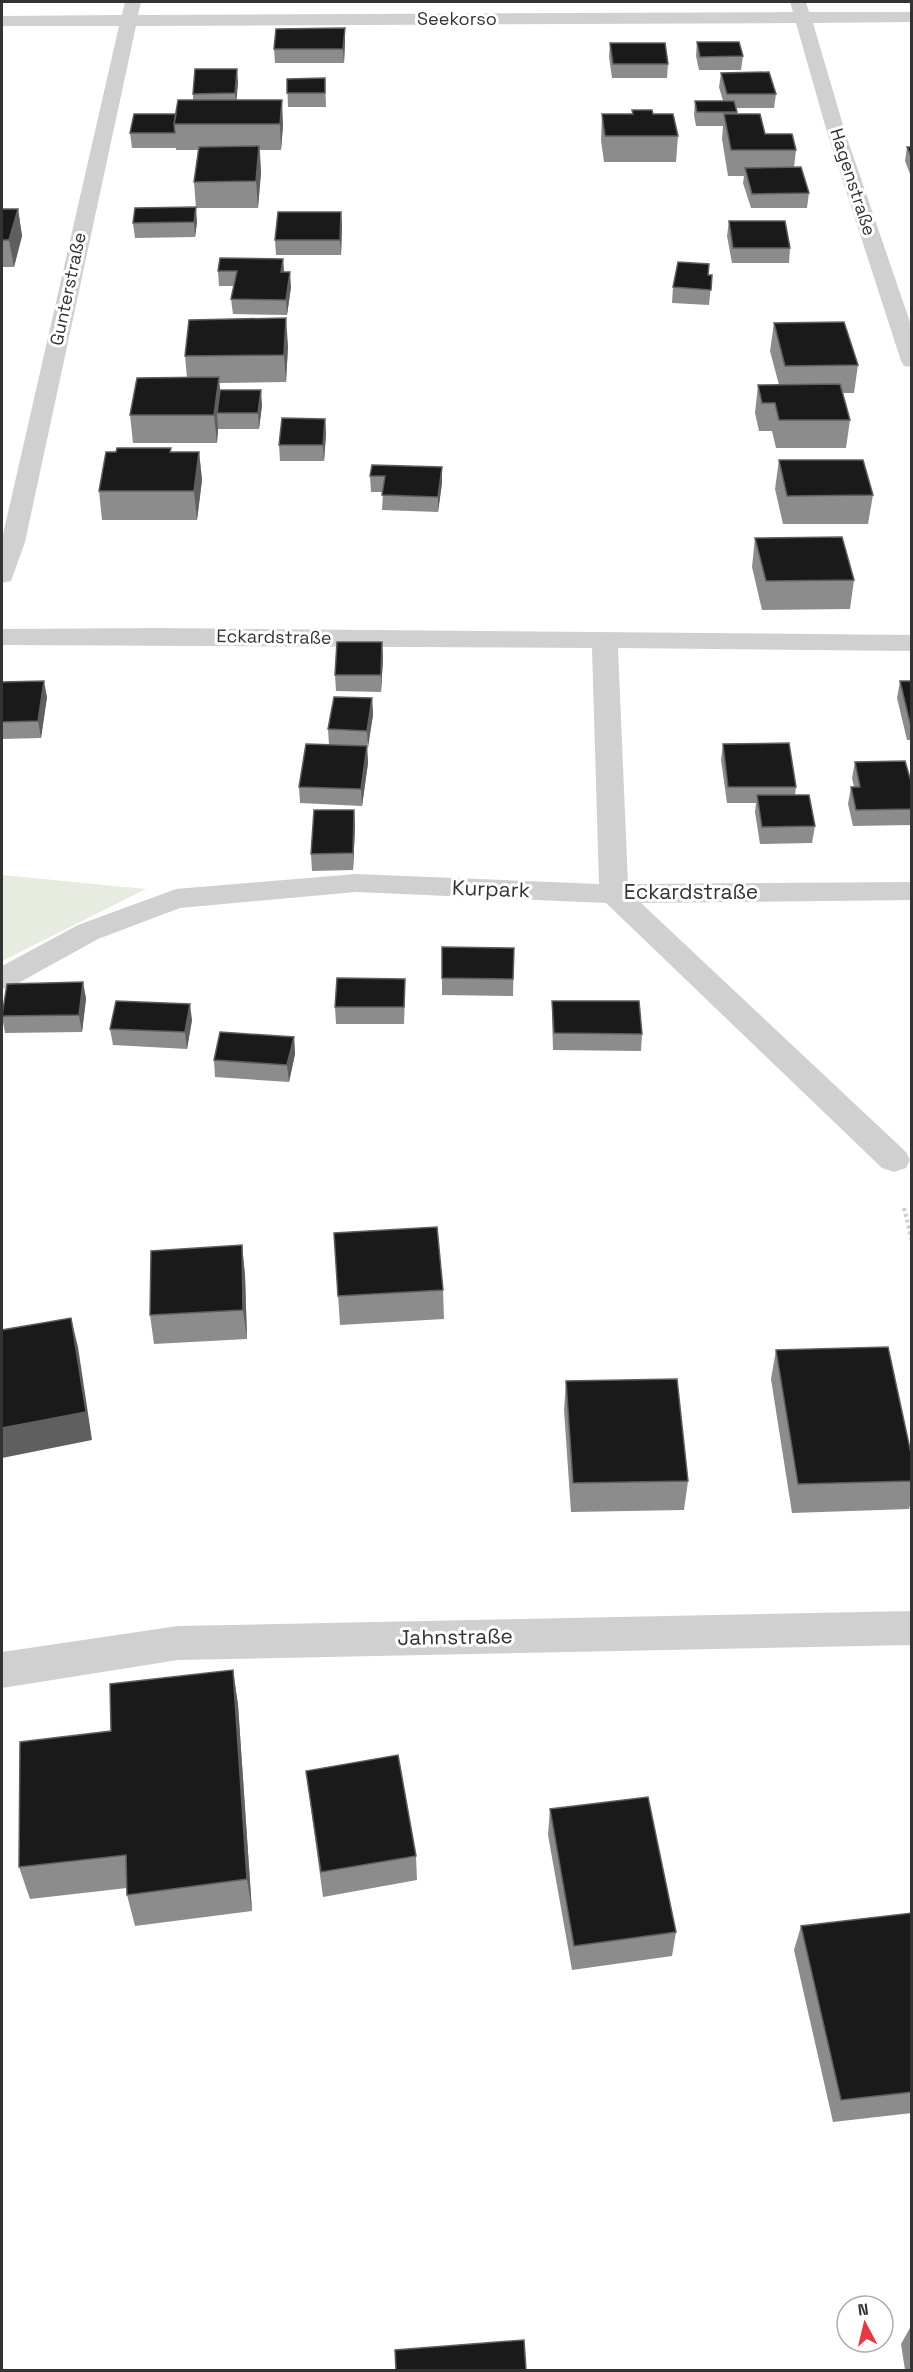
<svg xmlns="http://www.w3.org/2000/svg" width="913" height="2372" font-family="'Space Grotesk',sans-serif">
  <rect width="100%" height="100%" fill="#fff"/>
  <path fill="#e6ecdf" d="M2 875 146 889 2 961Z"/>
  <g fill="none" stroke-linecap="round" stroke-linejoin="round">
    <path stroke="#cdcdcd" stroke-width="4" stroke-dasharray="3 3" stroke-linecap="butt" d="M904 1208 912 1241"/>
    <path fill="#d0d0d0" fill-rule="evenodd" d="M125 2H141L138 15 793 12 790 2H806L809 12H912V22L813 23 845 132 912 328V367L904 366 901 361 827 132 796 23 136 26 25 542 11 581 2 583V539L119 26H2V16L122 15Z
      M159 628 912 635V651L618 648 628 884 912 882V900L641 903 906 1152 910 1160 906 1168 894 1172 882 1168 606 903 356 892 180 908 98 939 13 986 2 989V966L78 925 176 889 356 874 599 884 592 648 2 645V629Z
      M912 1611V1645L178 1660 2 1688V1652L178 1626Z"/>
  </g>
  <path fill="#8c8c8c" d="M345 42 344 63H275L274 49Z
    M697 42 743 56 741 70H699L696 56Z
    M610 43 668 64 667 78H612L609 57Z
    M721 73 776 94 774 108H736L737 114 765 134 796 150 794 167 809 193 807 208H751L743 183 744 176H728L722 139 723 126H696L694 115 695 101H723L719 87Z
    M325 78 326 107H288L287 79Z
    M238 82 236 100 283 125 281 150H260L261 172 258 208H196L194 182 198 150H176V148H132L130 133 176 114 193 100V94Z
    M632 110 653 114 678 136 676 162H604L601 140 602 114H632Z
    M907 147H912V179L905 161Z
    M2 209H18L22 236 14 267H2Z
    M341 212 342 227 341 255H276L275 240Z
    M729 221 790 248 789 263H732L727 236Z
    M197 222 195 237 135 238 133 223Z
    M283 259 284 272 291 287 287 315 233 314 231 299 234 286H219L218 271Z
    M708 275H712L709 305 672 303 673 287Z
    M774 323 858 365 854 393H843L850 420 846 448H776L772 431H759L755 413 758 385H779L770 351Z
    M288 346 286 382 219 383 220 390 262 405 259 429H218L217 443H133L130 415 187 378 185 356Z
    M325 419 326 434 324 461H280L279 445Z
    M171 448V452H199L202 480 197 520H102L99 491 116 452Z
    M779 460 873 495 868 524H783L775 489Z
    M442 467V483L438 512 382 510 383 492H371L370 476Z
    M755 538 854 580 850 609 762 610 752 567Z
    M382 642 383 659 381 692 336 691 335 675Z
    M900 681H912V740H907L897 698Z
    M2 682 47 697 41 738 2 739Z
    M372 698 373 715 367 747 368 763 362 806 300 803 299 787 329 745 328 729Z
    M723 744 796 787 795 795 815 826 812 843 760 844 755 812 756 803H727L721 760Z
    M855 762 912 785V825L853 826 848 804 851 787H854L852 778Z
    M354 810 355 827 353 870 312 871 311 854Z
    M514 948 513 996 442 995V978Z
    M83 982 86 999 82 1032 5 1033 2 1016Z
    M405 995 404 1024H336L335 1007Z
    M552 1001 642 1034 641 1051 553 1050 552 1017Z
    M192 1020 187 1049 113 1045 110 1029Z
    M294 1037 295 1054 289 1082 215 1077 214 1060Z
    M334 1233 443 1290 444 1319 340 1325Z
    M242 1245 245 1275 247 1339 154 1344 150 1315Z
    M776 1350 912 1458V1499L909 1509 792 1513 771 1379Z
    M566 1381 688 1481 684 1510 571 1512 564 1410Z
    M233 1670 238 1705 252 1911 135 1926 127 1895V1888L30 1899 19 1867 111 1731Z
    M306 1771 416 1856 417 1880 323 1897Z
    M550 1809 676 1932 672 1956 572 1970 548 1835Z
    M912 1913V2113L833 2122 794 1950 801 1926Z
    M911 2326 912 2370H905L901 2344Z"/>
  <path fill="#5f5f5f" d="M345 28V42L344 63 343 49Z
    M237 69 238 82 236 107 235 93Z
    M282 100 283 125 281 150 280 124Z
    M259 146 261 172 258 208 256 181Z
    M196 207 197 222 195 237 194 222Z
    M18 209 22 236 14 267 9 240Z
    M341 212 342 227 341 255 340 240Z
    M283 259 284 274 281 272Z
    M290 272 291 287 287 315 286 300Z
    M286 318 288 346 286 382 284 355Z
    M219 377 221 405 217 413 218 429 217 443 214 415Z
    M261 390 262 405 259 429 258 413Z
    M325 419 326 434 324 461 323 445Z
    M199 452 202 480 197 520 194 491Z
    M442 467V483L438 512V497Z
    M382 642 383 659 381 692V675Z
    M44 681 47 697 41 738 38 721Z
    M372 698 373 715 368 748 367 731Z
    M367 746 368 763 362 806 361 789Z
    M354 810 355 827 353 870V853Z
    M83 982 86 999 82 1032 79 1015Z
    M190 1004 192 1020 187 1049 185 1032Z
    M294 1037 295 1054 289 1082 287 1065Z
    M242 1245 245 1275 247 1339 243 1310Z
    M71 1318 78 1347 92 1440 2 1458V1428Z
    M233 1670 238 1705 252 1911 247 1879Z"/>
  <path fill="#1a1a1a" stroke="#5f5f5f" stroke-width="1.5" d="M345 28 343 49H274L276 29Z
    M697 42H739L743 56 700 57Z
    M610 43H665L668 64H613Z
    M195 69H237L235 93 193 94Z
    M769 72 776 94H727L721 73Z
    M325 78V93H287V79Z
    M178 100H282L280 124H174Z
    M695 101H734L737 112H697Z
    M632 110H652L653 114H673L678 136H605L602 114H633Z
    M134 114H176L174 124 175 133H130Z
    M724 114H760L765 134H792L796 150H731Z
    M259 146 256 181 194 182 199 147Z
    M907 147H912V159Z
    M801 167 809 193 752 194 745 168Z
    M196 207 194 222 133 223 135 208Z
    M2 209H18L9 240H2Z
    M278 212H341L340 240H275Z
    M729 221H785L790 248H733Z
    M220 258 283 259 281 272H290L286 300 231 299 237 271H218Z
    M678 262 709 264 708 275H712L711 290 673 287Z
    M286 318 284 355 185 356 189 320Z
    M844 322 858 365 785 366 774 323Z
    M219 377 214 415H130L137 378Z
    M840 384 850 420H779L775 403H762L758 385Z
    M220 390H261L258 413H217Z
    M282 418 325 419 323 445H279Z
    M117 448H171L170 452H199L194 491H99L106 452H116Z
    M779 460H863L873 495 787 496Z
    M372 465 442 467 438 497 382 495 385 476H370Z
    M842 537 854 580 766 581 755 538Z
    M337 642H382L381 675H335Z
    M44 681 38 721 2 722V682Z
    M900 681H912V723H910Z
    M334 697 372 698 367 731 328 729Z
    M789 743 796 787H728L723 744Z
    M306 744 367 746 361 789 299 787Z
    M905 761 912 785V809L856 810 851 787H860L855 762Z
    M757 795H809L815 826 762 827Z
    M314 810H354L353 853 311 854Z
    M442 947 514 948 513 979 442 978Z
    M337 978 405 979 404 1007H335Z
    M83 982 79 1015 2 1016 7 984Z
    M116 1001 190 1004 185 1032 110 1029Z
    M552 1001H639L642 1034 554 1033Z
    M220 1032 294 1037 287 1065 214 1060Z
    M437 1227 443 1290 338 1296 334 1233Z
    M242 1245 243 1310 150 1315 151 1251Z
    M71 1318 86 1412 2 1428V1330Z
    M888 1347 912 1458V1481L798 1484 776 1350Z
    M677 1379 688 1481 573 1483 566 1381Z
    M233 1670 247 1879 127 1895 126 1855 19 1867 20 1742 111 1731 110 1684Z
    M398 1755 416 1856 321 1872 306 1771Z
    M648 1797 676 1932 574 1946 550 1809Z
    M912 1913V2092L841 2100 801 1926Z
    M524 2340 526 2370H396L395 2350Z"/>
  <g text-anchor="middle" stroke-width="6" stroke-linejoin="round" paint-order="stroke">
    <g font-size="18" fill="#333" stroke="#fff">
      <text x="457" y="25">Seekorso</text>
      <text transform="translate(853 182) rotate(72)" y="6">Hagenstraße</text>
      <text transform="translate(68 289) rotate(-78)" y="6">Gunterstraße</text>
      <text transform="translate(274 637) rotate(1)" y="6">Eckardstraße</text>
    </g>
    <g font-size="21" fill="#333" stroke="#fff">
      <text transform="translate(491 889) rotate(2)" y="7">Kurpark</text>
      <text x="691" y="899">Eckardstraße</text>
      <text transform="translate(455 1637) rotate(-1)" y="7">Jahnstraße</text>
    </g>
  </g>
  <rect width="913" height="2372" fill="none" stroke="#333333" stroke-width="6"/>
  <g transform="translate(865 2324) rotate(353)"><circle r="28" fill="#ffffff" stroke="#adadad" stroke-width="1.5"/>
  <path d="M0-4.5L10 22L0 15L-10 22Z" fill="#e63946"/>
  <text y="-9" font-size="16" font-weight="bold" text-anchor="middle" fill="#333333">N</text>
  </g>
</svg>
